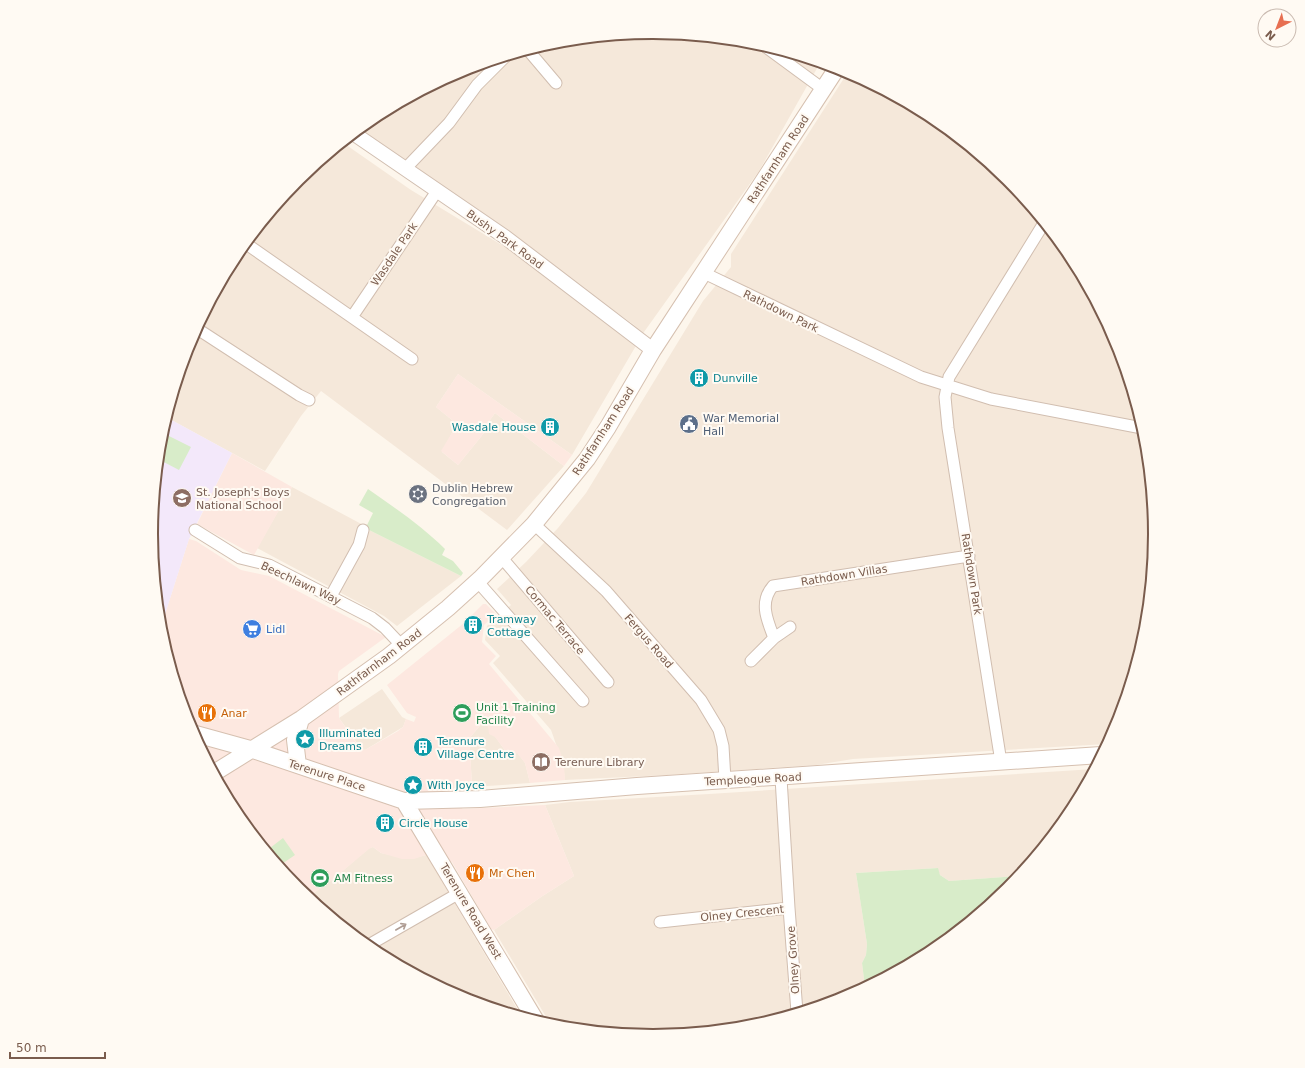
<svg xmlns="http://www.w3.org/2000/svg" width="1305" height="1068" font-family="'DejaVu Sans',sans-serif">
  <rect width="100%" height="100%" fill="#fdf6ec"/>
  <path fill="#f5e8da" d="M653 32 751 42 820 63 759 171 644 332 572 455 458 374 436 407 452 420 454 426 453 431 442 452 458 465 484 433 482 431 495 413 564 466 507 530 321 391 301 416 265 471 166 417 189 342 235 255 298 179 342 142 411 190 637 327 359 129 374 116 461 70 555 42Z
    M848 72 932 117 1008 179 1070 255 1116 342 1145 436 1154 534 1145 632 1116 726 1107 744 853 759 816 765 667 775 565 780 563 764 551 730 493 663 500 656 485 640 487 626 511 605 497 589 526 562 558 528 586 493 703 301 731 267V254Z
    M292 487 367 527 369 530 461 576 397 626 384 616 257 548Z
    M382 689 402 717 406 719 403 727 365 750 356 747 357 743 339 718Z
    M484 721 504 749 507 759 517 752 525 763 530 783 472 787 470 749 467 741Z
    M1094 769 1070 813 1018 876 949 881 940 875 937 868 856 873 867 944 866 955 862 963 865 987 844 998 750 1026 652 1036 551 1025 494 930 541 897 574 876 545 805 570 802 709 794Z
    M373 847 381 853 411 859 426 855 522 1017 460 998 373 951 308 897 332 880 369 848Z"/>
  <path fill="#fde8e0" d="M458 374 572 455 564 466 495 413 482 431 484 433 458 465 441 451 453 431 454 426 452 420 436 407Z
    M232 453 292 487 254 555 197 524Z
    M189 539 196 541 241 570 269 576 386 637 339 671 338 674 339 718 357 744 356 747 365 750 398 731 403 727 406 719 414 722 416 717 407 713 387 685 464 623 483 604H486L496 614 484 625 482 642 496 656 489 664 559 748 564 764 565 780 530 783 525 763 517 753 507 759 504 749 495 737 489 734 488 725 484 721 467 741 470 749 472 787 462 809 545 805 574 876 541 897 494 930 491 929 452 862 426 855 414 859H402L381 853 373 847 369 849 332 880 308 897 297 889 235 813 189 726 160 630Z"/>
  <path fill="#f3e8fa" d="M166 417 232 453 189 539 160 630 151 534 160 436Z"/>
  <path fill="#d8ecc9" d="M161 432 191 447 179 470 158 459Z
    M368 489C395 508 422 526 445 549L442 555 453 561 463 573 461 576 369 530 366 527 373 513 359 505Z
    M283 838 295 855 279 866 266 851Z
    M938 868 940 875 949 881 1018 876 1007 889 931 952 865 987 862 963 866 955 867 944 856 873Z"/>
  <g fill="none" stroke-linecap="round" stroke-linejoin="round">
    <defs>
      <path id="minor" d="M763 45 823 89
        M528 50 556 83
        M405 169 449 123 477 85 505 57
        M245 243 412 359
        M704 273 921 377 991 399 1142 428
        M352 317 437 191
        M196 328 299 395 309 400
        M534 524 606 591 701 700 719 730 723 746 725 780
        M195 530 240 558 269 565 372 618 385 628 402 646
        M502 558 608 682
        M478 582 583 701
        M331 596 359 545 363 530
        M774 638C767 620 759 602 773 586L969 556
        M751 661 774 638 790 627
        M1001 762 948 428 945 397 949 377 1044 223
        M789 908 797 1012
        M660 922 789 908 781 778
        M367 946 461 892"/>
      <path id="tertiary" d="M353 133 505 237 653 350"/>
      <path id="secondary" d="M192 733 250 749 404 801 480 799 637 786 1101 755
        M298 765 295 740 301 719
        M214 773 301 719 389 656 448 608 480 579 534 524 587 459 608 427 653 350 837 68
        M404 801 536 1021"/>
    </defs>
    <use href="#minor" stroke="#d1beb0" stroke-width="13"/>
    <use href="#tertiary" stroke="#d1beb0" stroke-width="16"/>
    <use href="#secondary" stroke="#d6c0b0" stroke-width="18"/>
    <use href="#minor" stroke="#fff" stroke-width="11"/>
    <use href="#tertiary" stroke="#fff" stroke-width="14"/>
    <use href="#secondary" stroke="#fff" stroke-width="16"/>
  </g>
  <defs><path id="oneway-shaft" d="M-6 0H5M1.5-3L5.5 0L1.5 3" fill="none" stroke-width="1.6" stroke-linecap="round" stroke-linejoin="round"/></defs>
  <use stroke="#af9d94" href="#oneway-shaft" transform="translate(401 927) rotate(-30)"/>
  <defs>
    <symbol id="building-disc" viewBox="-11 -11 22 22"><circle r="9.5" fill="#0f9aa8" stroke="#fffaf3"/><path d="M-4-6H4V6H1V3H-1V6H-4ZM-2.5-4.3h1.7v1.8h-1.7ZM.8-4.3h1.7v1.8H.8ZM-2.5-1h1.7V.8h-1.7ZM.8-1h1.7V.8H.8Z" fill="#fff"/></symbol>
    <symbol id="civic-disc" viewBox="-11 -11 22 22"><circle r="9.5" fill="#5c6f8a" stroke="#fffaf3"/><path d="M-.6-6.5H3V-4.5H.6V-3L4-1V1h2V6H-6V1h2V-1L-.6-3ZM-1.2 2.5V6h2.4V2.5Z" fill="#fff"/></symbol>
    <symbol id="synagogue-disc" viewBox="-11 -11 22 22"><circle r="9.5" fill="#6b7280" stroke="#fffaf3"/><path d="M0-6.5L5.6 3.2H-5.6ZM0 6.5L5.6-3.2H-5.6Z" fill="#fff"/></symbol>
    <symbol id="school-disc" viewBox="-11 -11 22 22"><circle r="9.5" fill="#8d6e63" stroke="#fffaf3"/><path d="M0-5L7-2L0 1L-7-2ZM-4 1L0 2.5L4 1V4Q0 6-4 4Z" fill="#fff"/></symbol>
    <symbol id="supermarket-disc" viewBox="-11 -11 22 22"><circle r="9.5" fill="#3f7fe0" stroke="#fffaf3"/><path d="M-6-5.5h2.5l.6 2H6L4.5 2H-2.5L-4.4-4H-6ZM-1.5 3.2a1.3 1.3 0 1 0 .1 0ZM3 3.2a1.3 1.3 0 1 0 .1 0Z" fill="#fff"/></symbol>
    <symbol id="restaurant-disc" viewBox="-11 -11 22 22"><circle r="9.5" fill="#e8710a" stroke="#fffaf3"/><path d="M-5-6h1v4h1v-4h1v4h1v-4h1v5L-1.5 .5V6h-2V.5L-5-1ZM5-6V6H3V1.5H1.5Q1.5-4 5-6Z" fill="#fff"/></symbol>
    <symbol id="stadium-disc" viewBox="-11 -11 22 22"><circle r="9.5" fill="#2e9e5b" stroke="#fffaf3"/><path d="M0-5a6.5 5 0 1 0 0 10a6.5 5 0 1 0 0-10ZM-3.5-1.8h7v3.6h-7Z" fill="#fff"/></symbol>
    <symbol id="sight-disc" viewBox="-11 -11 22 22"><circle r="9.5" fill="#0f9aa8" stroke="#fffaf3"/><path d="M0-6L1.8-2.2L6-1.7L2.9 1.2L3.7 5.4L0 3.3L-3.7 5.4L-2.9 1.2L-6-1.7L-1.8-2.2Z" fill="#fff"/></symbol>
    <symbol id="library-disc" viewBox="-11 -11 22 22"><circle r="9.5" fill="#8d6e63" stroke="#fffaf3"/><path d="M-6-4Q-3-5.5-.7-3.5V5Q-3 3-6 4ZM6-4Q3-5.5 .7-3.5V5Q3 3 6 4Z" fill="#fff"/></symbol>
  </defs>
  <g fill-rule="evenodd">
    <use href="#building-disc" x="688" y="367" width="22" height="22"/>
    <use href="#civic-disc" x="678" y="413" width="22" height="22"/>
    <use href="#building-disc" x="539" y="416" width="22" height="22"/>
    <use href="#synagogue-disc" x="407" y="483" width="22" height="22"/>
    <use href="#school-disc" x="171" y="487" width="22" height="22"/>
    <use href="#building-disc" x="462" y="614" width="22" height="22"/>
    <use href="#supermarket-disc" x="241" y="618" width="22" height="22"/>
    <use href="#restaurant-disc" x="196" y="702" width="22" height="22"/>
    <use href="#stadium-disc" x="451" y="702" width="22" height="22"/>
    <use href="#sight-disc" x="294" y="728" width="22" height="22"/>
    <use href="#building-disc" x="412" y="736" width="22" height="22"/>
    <use href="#library-disc" x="530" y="751" width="22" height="22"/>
    <use href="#sight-disc" x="402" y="774" width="22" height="22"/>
    <use href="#building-disc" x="374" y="812" width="22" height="22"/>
    <use href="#restaurant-disc" x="464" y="862" width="22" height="22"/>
    <use href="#stadium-disc" x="309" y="867" width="22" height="22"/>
  </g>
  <g text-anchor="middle" stroke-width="4" stroke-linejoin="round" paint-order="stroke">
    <g font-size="11" fill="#7a5c4d" stroke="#fffaf3">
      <text transform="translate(778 159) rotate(-57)" y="4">Rathfarnham Road</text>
      <text transform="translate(505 239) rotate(36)" y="4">Bushy Park Road</text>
      <text transform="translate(394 254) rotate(-56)" y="4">Wasdale Park</text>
      <text transform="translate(781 311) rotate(26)" y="4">Rathdown Park</text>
      <text transform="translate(603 431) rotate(-57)" y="4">Rathfarnham Road</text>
      <text transform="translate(972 574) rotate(81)" y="4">Rathdown Park</text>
      <text transform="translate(844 575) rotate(-9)" y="4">Rathdown Villas</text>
      <text transform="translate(301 583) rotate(25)" y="4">Beechlawn Way</text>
      <text transform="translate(555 620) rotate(50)" y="4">Cormac Terrace</text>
      <text transform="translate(649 641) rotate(49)" y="4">Fergus Road</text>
      <text transform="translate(379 662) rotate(-37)" y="4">Rathfarnham Road</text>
      <text transform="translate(327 775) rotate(18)" y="4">Terenure Place</text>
      <text transform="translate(753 779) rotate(-3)" y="4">Templeogue Road</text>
      <text transform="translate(471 911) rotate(59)" y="4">Terenure Road West</text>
      <text transform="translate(742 913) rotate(-6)" y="4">Olney Crescent</text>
      <text transform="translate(793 960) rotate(-94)" y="4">Olney Grove</text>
    </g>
    <g font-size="11" fill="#0d838f" stroke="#fffaf3" text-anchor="start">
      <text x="713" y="382">Dunville</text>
      <text x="536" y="431" text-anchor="end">Wasdale House</text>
      <text x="487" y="623">Tramway<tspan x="487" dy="13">Cottage</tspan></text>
      <text x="319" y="737">Illuminated<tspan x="319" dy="13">Dreams</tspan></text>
      <text x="437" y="745">Terenure<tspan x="437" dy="13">Village Centre</tspan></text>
      <text x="427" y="789">With Joyce</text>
      <text x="399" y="827">Circle House</text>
    </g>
    <g font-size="11" fill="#4e5e75" stroke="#fffaf3" text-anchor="start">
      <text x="703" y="422">War Memorial<tspan x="703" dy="13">Hall</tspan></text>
    </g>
    <g font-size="11" fill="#5b616d" stroke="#fffaf3" text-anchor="start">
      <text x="432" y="492">Dublin Hebrew<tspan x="432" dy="13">Congregation</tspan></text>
    </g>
    <g font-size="11" fill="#785e54" stroke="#fffaf3" text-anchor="start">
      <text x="196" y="496">St. Joseph's Boys<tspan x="196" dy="13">National School</tspan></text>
      <text x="555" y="766">Terenure Library</text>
    </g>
    <g font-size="11" fill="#366cbe" stroke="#fffaf3" text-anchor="start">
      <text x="266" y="633">Lidl</text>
    </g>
    <g font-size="11" fill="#27864d" stroke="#fffaf3" text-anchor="start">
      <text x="476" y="711">Unit 1 Training<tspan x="476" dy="13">Facility</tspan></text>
      <text x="334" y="882">AM Fitness</text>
    </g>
    <g font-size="11" fill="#c56008" stroke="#fffaf3" text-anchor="start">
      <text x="221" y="717">Anar</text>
      <text x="489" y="877">Mr Chen</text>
    </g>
  </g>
  <path d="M0 0H1305V1068H0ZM158 534a495 495 0 1 1 990 0a495 495 0 1 1-990 0Z" fill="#fffaf3" fill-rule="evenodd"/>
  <path fill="none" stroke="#7a5c4d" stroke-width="2" d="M158 534a495 495 0 1 1 990 0a495 495 0 1 1-990 0Z"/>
  <g transform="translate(1277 28) rotate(222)"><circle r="19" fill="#fffaf3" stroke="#cabbb1"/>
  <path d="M0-3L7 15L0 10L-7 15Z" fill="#e76f51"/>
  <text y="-6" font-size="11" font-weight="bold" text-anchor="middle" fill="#7a5c4d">N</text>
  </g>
  <path d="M10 1052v6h95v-6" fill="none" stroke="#7a5c4d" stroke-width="2"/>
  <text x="16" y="1052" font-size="12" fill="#7a5c4d" stroke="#fffaf3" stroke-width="3" paint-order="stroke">50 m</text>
</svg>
